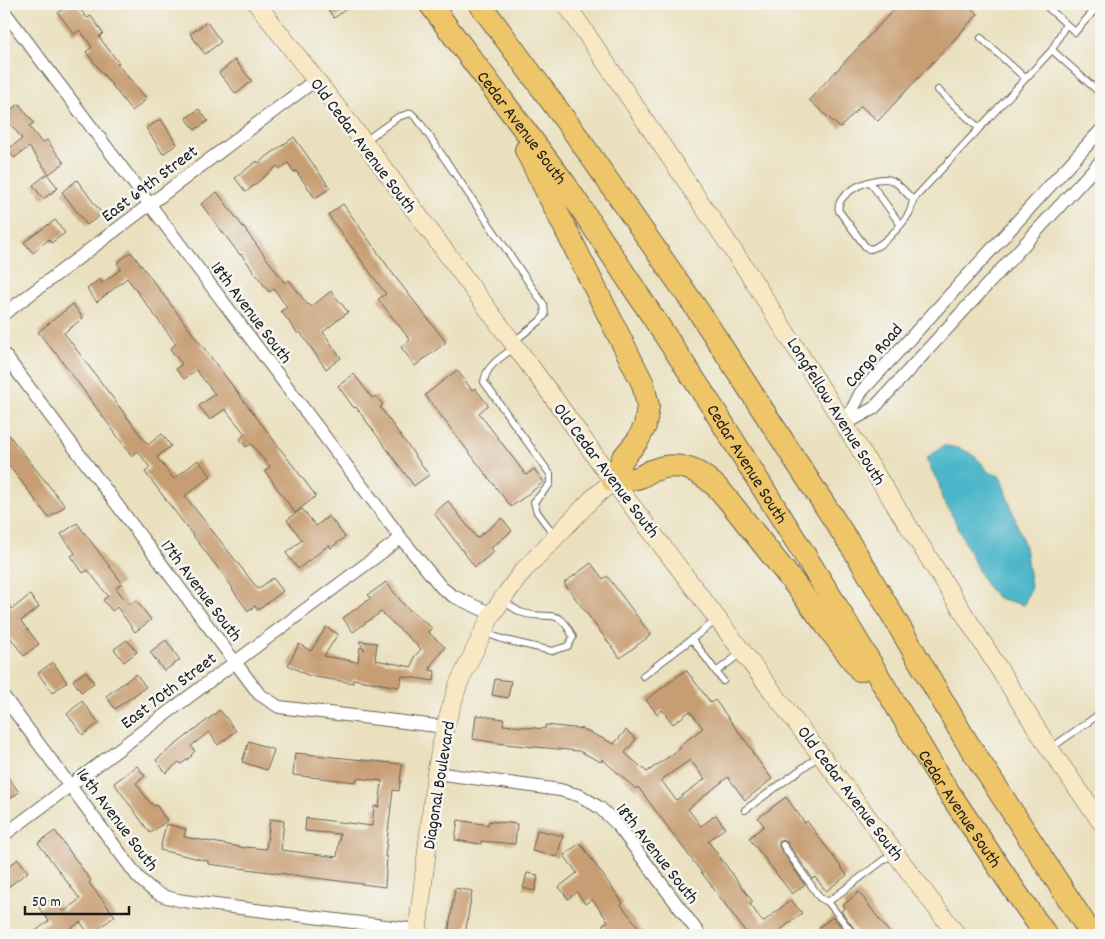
<svg xmlns="http://www.w3.org/2000/svg" width="1105" height="939" font-family="Dekko,sans-serif">
  <rect width="100%" height="100%" fill="#f6f6f2"/>
  <filter id="ink" filterUnits="userSpaceOnUse"><feTurbulence type="fractalNoise" baseFrequency=".02" numOctaves="2"/><feDisplacementMap in="SourceGraphic" scale="10" xChannelSelector="R" yChannelSelector="G"/><feConvolveMatrix kernelMatrix="1 2 1 2 8 2 1 2 1" color-interpolation-filters="sRGB"/></filter>
  <filter id="wash" filterUnits="userSpaceOnUse"><feTurbulence type="fractalNoise" baseFrequency=".0096" numOctaves="4" result="noise"/><feDisplacementMap in="SourceGraphic" scale="20" xChannelSelector="R" yChannelSelector="G"/><feGaussianBlur stdDeviation="1.12" result="paint"/><feColorMatrix in="noise" values="0 0 0 0 0 0 0 0 0 0 0 0 0 0 0 0 0 1.4 0 .05"/><feComposite in="paint" operator="in"/></filter>
  <g filter="url(#wash)">
    <rect width="100%" height="100%" fill="#eae0be"/>
    <path fill="#4cb6c9" stroke="#346972" d="M943 446C962 446 979 456 988 472L1000 476 1025 547 1031 587 1024 605 998 598 985 584 951 513 942 499 939 484 926 459Z"/>
    <g id="blocks">
      <path fill="#c79e73" fill-rule="evenodd" d="M70 4H76L87 18 91 16 103 33 99 37 119 63 117 64 147 99 132 111 86 52 92 47 80 30 74 34 58 13Z
        M324 4H353L334 18Z
        M899 4H966L978 14 878 121 861 106 840 128 809 100Z
        M207 22 221 42 205 54 190 34Z
        M235 60 252 81 236 94 219 73Z
        M19 104 34 123 29 126 42 143 47 140 64 163 49 174 29 147 14 158 8 149 22 139 4 115Z
        M199 109 208 121 195 130 186 118Z
        M161 119 177 144 163 154 146 128Z
        M294 137 330 188 315 198 296 171 294 172 288 163 280 169 277 166 246 192 235 178 257 161 258 163Z
        M47 174 58 188 43 199 33 185Z
        M77 180 102 214 87 225 62 192Z
        M217 192 285 283 289 280 308 305 309 304 311 307 331 291 348 312 323 332 341 358 326 369 300 332 298 334 281 311 287 307 274 289 269 292 241 254 240 255 201 204Z
        M343 204 396 278 446 342 415 366 401 347 410 340 378 299 386 294 328 215Z
        M55 220 65 233 51 243 49 239 33 253 24 242Z
        M131 252 316 496 295 513 265 471 270 467 251 444 246 447 240 439 245 434 225 409 210 420 199 406 215 394 196 370 184 379 176 369 182 364 170 349 176 344 127 278 97 302 87 289 100 279 102 283 121 269 117 263Z
        M73 304 83 318 64 333 148 445 162 434 171 446 157 457 174 479 198 460 211 476 185 496 258 589 273 578 283 591 258 610 255 606 248 611 232 589 233 588 145 472 150 468 138 451 132 456 56 353H55L38 332Z
        M457 370 472 390 475 388 488 405 479 413 526 475 534 469 544 482 511 507 425 395Z
        M354 374 372 398 376 396 383 405 380 407 429 475 414 486 356 407 354 408 338 386Z
        M4 429 65 506 49 518 4 459Z
        M448 501 477 538 502 518 512 531 491 548 494 552 475 567 434 513Z
        M302 509 316 526 329 516 345 537 331 548 329 545 298 569 286 553 302 540 287 520Z
        M77 523 122 583 116 588 129 605 136 600 151 620 135 632 117 607 112 611 103 600 108 596 88 570 83 573 71 556 75 553 61 534Z
        M591 563 603 579 607 576 651 635 620 658 564 583Z
        M386 582 404 605 432 628 428 632 445 647 431 665 430 670 435 671 434 681 402 676 399 687 353 679V683L309 676 288 665 299 644 311 651 326 627 338 634 324 656 358 662 360 647 365 650 359 641 377 643 375 660 412 667 414 657 421 649 381 612 353 632 343 618 371 598 368 595Z
        M30 595 39 607 21 621 39 644 24 656 4 629V598L12 609Z
        M127 640 137 652 124 662 114 649Z
        M166 640 180 660 164 671 150 652Z
        M53 662 67 682 52 693 38 673Z
        M686 670 711 703 715 700 753 751 752 752 772 779 745 800 728 777 688 809 701 826 716 815 725 828 708 841 753 902 750 904 763 922 791 900 802 913 774 935H748L638 787 636 789 602 759 601 762 579 751 504 744 473 739 476 715 504 719 503 725 545 729V725L583 729 614 744 626 730 636 739 625 753 647 772 681 748 679 746 703 728 690 711 673 724 662 710 657 714 646 700ZM690 760 705 779 676 800 661 780Z
        M86 671 94 683 81 692 73 680Z
        M136 674 146 687 115 709 106 696Z
        M495 679 511 681 508 698 492 695Z
        M82 701 99 723 83 735 67 714Z
        M220 710 236 731 218 745 209 732 191 746 195 751 191 755 192 756 181 764 179 762 166 773 156 760Z
        M249 741 274 750 267 770 242 762Z
        M295 753 402 764 399 791 393 790 385 857H387L385 887 208 864V861L160 850 166 824 186 829 184 837 246 848V847L266 849 270 819 284 821 281 850 337 857 340 834 305 831 306 818 372 826 374 806 379 807 382 781 357 778 356 782 293 775Z
        M137 766 145 776 136 783 148 800 154 806 156 805 167 821 150 833 114 783Z
        M4 772 19 792 4 804Z
        M786 797 805 823 807 821 847 875 826 891 815 877 813 879 787 842 782 840 779 842V847L805 885 792 894 749 838 764 826 758 818Z
        M458 820 488 825 489 821 517 824 515 844 481 841V844L455 840Z
        M537 830 563 836 557 857 532 851Z
        M55 831 91 881 89 883 115 916 90 935 80 922 62 935H30L49 921 39 908 53 898 63 912 80 899 38 843Z
        M580 843 623 903 621 905 645 935H610L602 925 608 921 592 899 585 904 577 892 568 899 559 887 577 873 564 855Z
        M18 859 28 872 4 890V870Z
        M527 873 538 875 535 891 523 888Z
        M455 888 472 891 465 935H448Z
        M859 892 891 935H859L841 911 845 908 843 905Z
        M833 917 848 935H825L819 927Z"/>
    </g>
  </g>
  <g filter="url(#ink)">
    <use href="#blocks" fill-opacity="0" stroke="#646155" stroke-width="1"/>
    <g fill="none" stroke-linecap="round" stroke-linejoin="round">
      <defs>
        <path id="lane" d="M1044 4 1075 32 1100 4
          M981 38 1025 78
          M1052 50 1066 24
          M938 90 979 128
          M365 141 398 117 411 113 419 121 544 305 545 315 540 321 513 342
          M870 182 900 224
          M913 200C907 194 900 185 893 181 878 173 834 192 839 211L865 246 869 249C880 249 902 225 908 215 911 211 912 205 913 200L1052 50 1101 94
          M515 347C502 357 486 365 484 382L550 474V484L534 502 537 512 555 536
          M485 633 505 640 552 651 568 646 573 637C558 605 550 621 523 613 516 611 509 605 503 600
          M692 639 723 681
          M716 672 741 653
          M643 676 718 619
          M1051 748 1101 713
          M745 810 819 756
          M783 845 820 898 828 902 854 935
          M828 902 893 853"/>
        <path id="street" d="M4 11 401 538 442 588 453 596 492 614
          M4 314 314 81
          M4 354 259 694 279 707 445 727
          M845 424 861 392 1101 130
          M845 424 874 408 1101 161
          M4 697 138 877C155 894 161 897 184 901L417 930
          M436 773 560 790 581 796 600 808 616 823 700 935
          M4 835 401 538"/>
        <path id="secondary" d="M257 4 364 142 553 397 613 481 957 935
          M566 4 749 274 1049 748 1101 822
          M417 935 436 773 445 727 458 685 492 614 506 594 523 571 592 499 613 481"/>
        <g id="highway">
          <path id="s1" d="M430 4 565 184 713 408 756 477 831 597 940 779 1015 891 1046 935"/>
          <path d="M480 4 574 132 701 315 859 558 965 739 1092 935"/>
          <path d="M526 150 643 384 648 406 645 426 638 440 623 458 613 481C622 480 633 480 640 477 645 475 649 471 654 470 686 458 710 477 729 501L801 592 860 670"/>
        </g>
      </defs>
      <use href="#lane" stroke="#646155" stroke-width="8"/>
      <use href="#street" stroke="#646155" stroke-width="14"/>
      <use href="#secondary" stroke="#646155" stroke-width="19"/>
      <use href="#highway" stroke="#646155" stroke-width="24"/>
      <use href="#lane" stroke="#fff" stroke-width="6"/>
      <use href="#street" stroke="#fff" stroke-width="12"/>
      <use href="#secondary" stroke="#f8e8c3" stroke-width="18"/>
      <use href="#highway" stroke="#eec569" stroke-width="22"/>
    </g>
  </g>
  <g text-anchor="middle" stroke-width="5" stroke-linejoin="round" paint-order="stroke">
    <g font-size="18" fill="#1c1c1c" stroke="#f6f6f2">
      <text dy="6" stroke="none"><textPath href="#s1" startOffset="154">Cedar Avenue South</textPath></text>
      <text transform="translate(364 145) rotate(53)" y="6">Old Cedar Avenue South</text>
      <text transform="translate(149 183) rotate(-37)" y="6">East 69th Street</text>
      <text transform="translate(252 312) rotate(53)" y="6">18th Avenue South</text>
      <text transform="translate(873 355) rotate(-49)" y="6">Cargo Road</text>
      <text transform="translate(837 411) rotate(58)" y="6">Longfellow Avenue South</text>
      <text dy="6" stroke="none"><textPath href="#s1" startOffset="559">Cedar Avenue South</textPath></text>
      <text transform="translate(607 470) rotate(53)" y="6">Old Cedar Avenue South</text>
      <text transform="translate(202 590) rotate(53)" y="6">17th Avenue South</text>
      <text transform="translate(168 690) rotate(-37)" y="6">East 70th Street</text>
      <text transform="translate(438 785) rotate(-81)" y="6">Diagonal Boulevard</text>
      <text transform="translate(851 793) rotate(53)" y="6">Old Cedar Avenue South</text>
      <text dy="6" stroke="none"><textPath href="#s1" startOffset="964">Cedar Avenue South</textPath></text>
      <text transform="translate(118 819) rotate(53)" y="6">16th Avenue South</text>
      <text transform="translate(658 853) rotate(52)" y="6">18th Avenue South</text>
    </g>
  </g>
  <rect width="1105" height="939" fill="none" stroke="#f6f6f2" stroke-width="20"/>
  <path d="M25 906v8h104v-8" fill="none" stroke="#1c1c1c" stroke-width="2.5"/>
  <text x="32" y="906" font-size="15" fill="#1c1c1c" stroke="#f6f6f2" stroke-width="4" paint-order="stroke">50 m</text>
</svg>
